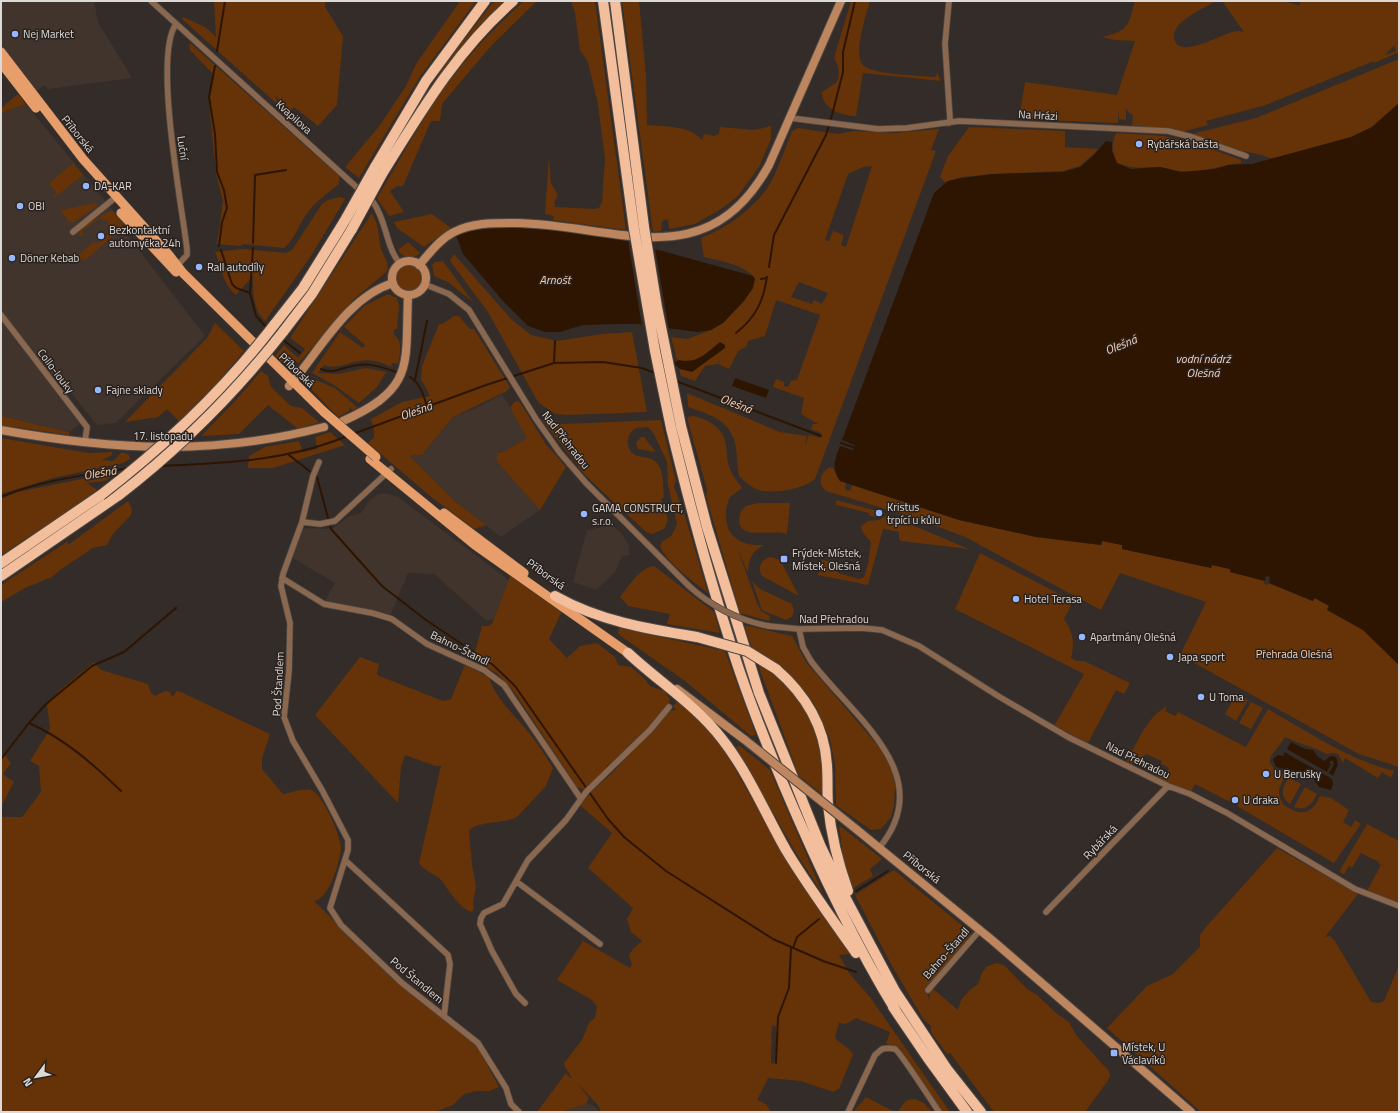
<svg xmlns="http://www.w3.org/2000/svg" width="1400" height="1113" font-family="'Titillium Web',sans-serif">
  <rect width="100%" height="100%" fill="#332c28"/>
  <path fill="#40342c" d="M1 1H94L98 22 132 78 48 89 45 85 36 91 1 45Z
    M26 104 124 224 122 227 125 232 205 336 116 423 97 425 56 374 48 380 80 424 69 432 1 416V316L4 313 1 309V113Z
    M502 394 528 438 505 451 498 452 497 462 540 510 501 537 454 500 410 456 422 455 453 417 478 407Z
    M378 494H389L398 497 509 580 494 619 487 621 434 574 408 573 390 616 325 601 335 583 291 557 302 528 332 529 348 517 361 513 370 500Z
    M604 517 623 535 628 544 629 555 622 556 615 572 596 590 573 582 587 530 602 527Z
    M587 1103 595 1107 599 1112H561Z"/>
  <path fill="#653307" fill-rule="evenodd" d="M214 1H325V7L343 36 337 105 318 126 294 107 291 110 288 109 275 95 277 100 276 103 182 19 183 17 205 27 216 37Z
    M460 1H476L419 78 359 178 345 167 380 125 406 86 416 64Z
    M494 1H506C471 33 444 70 416 108L450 58Z
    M524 1H537L491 46 442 104 440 121H431L403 186H397L390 191 404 212 389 216 377 198C403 155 427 108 459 69 478 44 501 22 524 1Z
    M571 1H595L626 230 553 220 554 216 545 214 549 156 551 183 558 195 554 202 555 207 595 209 599 208 602 202 605 159 598 104 588 62 580 50 575 13Z
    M622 1H639L646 76 647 125C666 127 689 125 702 140L704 134 714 136 719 134 720 127 755 130 771 126V139L759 167 738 196 721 209 695 224 669 229 668 219 662 221 661 231 653 232Z
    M851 1H870C866 15 854 51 862 64 869 75 920 75 934 77L936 76 937 72 941 81 863 73 856 116C842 116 822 109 822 92L837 82C840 73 839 66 834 58Z
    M1135 1H1216C1205 8 1175 20 1174 35 1173 62 1219 36 1229 33 1234 31 1239 30 1244 32L1222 1H1282L1299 5 1301 1H1399V40L1385 55 1396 51 1394 45 1399 41V52L1374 63V61L1266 105 1206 121 1208 125 1182 132 1132 127 1133 115 1129 113 1126 108V120L1119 119 1118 108V123L1019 119 1025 82 1117 95 1135 41 1114 40 1102 37C1130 30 1128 26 1135 1Z
    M189 42 339 176V184C326 194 314 203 305 216 298 227 294 240 284 248L244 244 240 246 217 244 223 201 216 173 209 103 214 75 190 50Z
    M1399 59V103L1372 127 1351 137 1273 159 1258 154 1237 150 1192 134 1256 118Z
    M18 94 26 104 1 113V108Z
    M969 127 1065 131V147L1099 149 1080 166 1063 171 993 174 962 177 945 182 940 177 948 156Z
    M798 128 838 134 853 131 895 133 939 129 931 150 936 151 815 479C803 489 778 493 763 491 754 490 745 482 739 476 737 466 737 457 736 447 731 420 711 415 688 407L687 393 780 432 807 436 805 446 809 435 820 438 821 433 811 429 813 424H818L801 414 804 398 773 387 776 379 784 382V386L788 387 791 381 797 380 820 315 776 300 765 336 748 341 746 347 738 351 729 369 718 364 722 358 717 364 705 366 695 381 681 376 671 337 687 339 711 330 723 323 744 301 755 279C745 264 719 261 704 257L701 238C726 228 749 212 766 190 775 178 786 146 792 131ZM872 166 846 247 841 245 844 235 833 231 829 241 825 240 848 174 863 167ZM799 282 828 293 822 304 814 300 812 304 791 297Z
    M1116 133 1163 136 1193 142 1241 160V163C1221 165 1201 174 1180 171 1173 171 1166 167 1159 167 1140 167 1136 170 1117 163 1112 151 1111 145 1116 133Z
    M73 163 83 175 54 198 53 196 57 193 49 183Z
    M340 197 345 199 311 256 265 321C253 310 253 291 253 276L236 295C222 283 222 268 215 252L243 249 286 253 292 250 322 204 328 200Z
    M96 203 98 205 74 222H69L60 210Z
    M110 211H112L123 224 122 227 86 260 74 258 94 242 96 244 109 233 107 225 109 223 106 219 103 221 100 218 82 231 84 236H80L79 233C83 223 103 217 110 211Z
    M372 213 377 224 381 249 387 262 388 269 385 273 353 300 299 363 297 362C288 367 282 363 275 356L284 345 298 358 305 349 290 338Z
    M432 214 451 228 424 247 397 228 394 222Z
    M408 242 420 253C412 260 404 259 398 250Z
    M454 254 511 319 531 335 557 341 602 334 632 332 647 412 567 415 555 414 538 402 488 312 450 261Z
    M443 261 473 302 448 282 434 276 432 265 435 262Z
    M395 278a13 13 0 1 1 26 0a13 13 0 1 1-26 0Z
    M388 294 397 298 399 306 397 329H394V335C403 340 400 355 398 364L392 363 391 367C381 362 371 359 361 361 348 362 337 370 324 365L318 373 338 374 366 368 386 372 377 387 359 403 334 385 312 373 340 332 363 348 365 345 344 327 364 306Z
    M454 316H459L470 329H474L510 387 507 391 453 417 422 455 410 456 454 500 486 525 474 529 430 496 368 443 374 438V430L371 419 402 402 430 396 421 379 422 366 439 324H442Z
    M215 323 244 351 216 384 179 421 167 409 158 417 125 422 207 338Z
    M261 371 268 376 271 387 291 406 302 408 319 422 298 429 268 405 239 434 201 436 236 400Z
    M311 378 335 388 358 408 352 410 350 407 349 411 338 417 312 390Z
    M519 401 545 443 566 467 540 510 497 462V453L505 451 527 438 510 408 514 402Z
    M1 416 69 432V435L1 425Z
    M694 416C709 420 724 428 726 445 727 453 727 460 729 467 732 475 737 481 742 488 739 491 733 494 730 497 728 501 726 508 726 512 725 537 741 546 764 545 751 552 749 559 748 573L738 550 757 603 761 611 770 616 769 621 740 613 706 496 707 490 689 425 687 417Z
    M544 419 563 424 661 420 676 481 674 487 684 513 708 593C694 582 667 563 660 546L662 542 672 535 677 524 668 485 667 462 654 434 648 427 636 428C630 432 627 437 628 444 630 462 649 453 657 463 664 471 663 487 664 497L661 499 668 519 665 528 653 534 646 532 586 476 543 421Z
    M330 432 345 445 273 468H248L249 456 265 447 299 441 303 452 317 449 315 437Z
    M641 437H644L656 452 638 449 636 443Z
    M1 438 88 453 112 452V455L102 460 113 461 122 452 129 455 130 459 123 463 53 478 1 494Z
    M830 467 833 468 840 481 846 483 845 489 850 491 852 485 959 520 1036 537 1101 545 1102 541 1122 545V549L1211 568 1212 565 1231 569 1230 572 1265 581 1264 584 1268 585 1269 583 1312 601 1314 598 1329 606 1327 609 1363 630 1399 665V767L1359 754 1180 655 1206 602 1120 573 1101 610 965 537 912 517 826 491C817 484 820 472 830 467Z
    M117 472 105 481 87 483 97 490 55 520 1 555V499L17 492Z
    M836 500 885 513 879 517 869 516V513L836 505Z
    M128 501 132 509 131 515 113 534 107 545 93 548 60 570 52 577 25 588 1 602V585L68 541V545Z
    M758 503H790L787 534C772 528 730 544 741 511L746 506Z
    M888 515 969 549 901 541 899 539V532L883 529 868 585 818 575 822 560 838 563V573L859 579 864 577 868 564 871 542 863 533 861 526 868 521 879 520Z
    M980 553 1073 601 1064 619C1073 632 1075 642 1071 658L1077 661H1084L1130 683 1124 694 1116 690 1088 743 1054 726 1084 674 955 609Z
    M771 557 780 560 799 596 762 576C757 567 761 559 771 557Z
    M654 566 714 612 720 633 667 624 670 614 628 606 620 597C630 585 638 569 654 566Z
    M511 574 562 611 549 639 567 658 580 646 597 643 615 657 618 665 631 667 644 678 650 686 664 691 670 699 668 705C655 720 624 762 605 766L608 767 613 764 585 790 577 787 515 693 498 674 473 659 482 626H488L492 624Z
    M752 581 760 589 792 604 794 611 792 617 786 620 762 610Z
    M744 625 792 636 806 662 879 747 892 771 895 786 894 806 891 817 881 829 871 830 836 805 835 765 830 739 816 707 808 695 783 667 752 648Z
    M619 628 725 651 756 735 751 736 685 681 618 634Z
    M360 657 379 664 377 675 443 701 451 699 465 665 489 677C495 699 516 716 530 734 539 745 546 757 553 768L546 786 518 816C505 825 478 820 469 831L472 865 476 886 473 904 474 909 472 912C463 911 449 892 445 885 440 875 424 872 419 863L441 766H435L405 755 401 767 398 803 315 715Z
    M94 662 101 670 148 684 151 693 155 696 165 691 170 692 172 697 177 691 183 693 270 734 262 758V769L283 794C291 793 302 788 311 790 322 793 342 838 341 849 340 862 328 901 314 901L393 979 425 1005 474 1041 499 1087 489 1091H476L464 1094 453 1105 435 1112H1V817H22L41 792 39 766 30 761 50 729 47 705 60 690Z
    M757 662C785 680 810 707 819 739 824 758 824 778 826 797L799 776Z
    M1237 693 1248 700 1236 721 1225 714Z
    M678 701 710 731 724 750 776 841 850 954 839 955 849 973 870 997 950 1112H941L900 1049 893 1045 886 1044 890 1032 856 1018 846 1024 839 1023 835 1037C839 1045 849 1045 853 1055L839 1089 833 1092 801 1081 768 1078 757 1100 766 1104 771 1112H601L598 1105 576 1082 589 1098 586 1104 561 1112H537L566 1073 570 1078H572L565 1067 564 1063 582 1040 589 1023 595 1018 597 1007 592 1000 557 980 583 941 630 968 632 965 629 955 633 949 642 941 631 932 627 919 633 908 588 868 612 833 580 805C590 790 605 781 617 768 635 749 653 731 670 711L676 710 673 706ZM772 1025 776 1027V1058L774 1064 771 1063V1060Z
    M1251 702 1263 708 1251 729 1239 723Z
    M1167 706 1165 711 1175 716 1178 712 1246 747 1268 709C1309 732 1349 760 1394 771L1391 778 1382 772 1378 778 1345 758 1343 763 1338 754 1333 753 1327 754C1313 747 1298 743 1285 737 1274 756 1257 761 1286 776 1279 786 1276 793 1283 804 1299 817 1312 815 1320 796L1331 798 1349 810 1343 822 1351 827 1355 820 1361 824 1334 863 1237 806 1239 803 1232 799 1230 802 1195 784 1190 794 1155 777 1158 772 1166 776 1169 768 1162 764 1160 768 1162 761 1146 754 1141 760 1135 758 1131 766 1126 763C1137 742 1147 717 1167 706Z
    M740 746 770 770 824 896 796 853 736 747Z
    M5 755 11 763 3 774 14 782 1 807V760Z
    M1289 778 1301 784 1290 804C1279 796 1282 787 1289 778Z
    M1305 787 1317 794C1312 805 1306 811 1294 807Z
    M1367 824 1399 841V904L1367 891 1381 865 1378 863 1379 862 1361 853 1352 868 1349 866 1344 874 1339 872Z
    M839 825 882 859 870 869 873 876 852 889 844 865Z
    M1277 848 1358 894 1325 937 1330 936 1335 941 1371 1002 1379 1003 1384 1001 1399 965V1112H1201L1107 1028 1147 986 1173 974 1200 947V935L1205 928Z
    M894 870 970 932 971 936 928 986H925L930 1002 929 992 933 989 958 1010 961 1000 970 990 978 984 982 973 986 967 996 963 1004 965 1027 989 1037 995 1056 1013 1069 1022 1076 1035 1109 1071 1110 1076 1107 1082 1085 1112H994L950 1053 947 1054 931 1032V1026L924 1020 892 966 855 895Z
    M866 1097 895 1112H853Z
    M915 1099 924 1103 932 1112H898C904 1103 904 1099 915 1099Z"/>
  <path fill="#2e1502" d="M1399 103V665L1363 630 1327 610 1329 606 1315 598 1313 601 1269 583 1270 577 1266 576 1265 581 1230 572V569L1212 565 1211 568 1122 549V545L1102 541 1101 545 1036 537 959 520 840 481C831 468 835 459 840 446L852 450 856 448 854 445 842 440 934 193 948 181 962 178 993 174 1063 172 1080 167 1093 156 1106 141 1112 142V151L1117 163 1131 169 1160 167 1181 172 1215 169 1228 165 1252 164 1351 137 1372 127Z
    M500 227 548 229 615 238 753 276 755 279 753 288 744 301 723 323 711 330 697 332 637 324H617L583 325 560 332H545L528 326 503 301 463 254 456 235 479 229Z
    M720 342 725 345V348L692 372 680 369 673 363 679 360C698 364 706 353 720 342Z
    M735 378 769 390 766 398 732 386Z
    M1291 742 1305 749 1313 750 1318 757 1325 761 1330 756 1336 757 1338 764 1333 776 1329 773 1334 764 1333 761H1330L1329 763 1331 764 1327 772 1287 749Z
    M1284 752 1332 779 1333 784 1331 790 1319 787 1310 774 1298 773 1287 768 1285 769 1276 767 1273 759 1278 755 1284 756Z"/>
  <path fill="#332c28" d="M628 240 655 248 669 330 642 327Z"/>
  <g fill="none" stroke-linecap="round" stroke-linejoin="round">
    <path stroke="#2e1502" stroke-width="2" d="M217 51 225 1
      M215 66 209 97 215 134 217 172 224 190 227 208 222 222 219 246
      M253 243 255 175 286 170
      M221 250 232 284 236 288 250 293 256 316 267 328
      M769 267 774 235 826 135 832 115 843 72V52L855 1
      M761 279 767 278
      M250 293 253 248
      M736 333C756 317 763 302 767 277
      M282 339 300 353
      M554 363 555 341
      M321 369C334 375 345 366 358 365 371 363 384 368 396 372
      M410 377C420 383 424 396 427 407
      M415 380 427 321
      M676 381 821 436
      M353 434 486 385 554 363 603 362 642 368 657 374
      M841 443 858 449
      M289 455 317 477 331 529 382 586 426 620 493 665 515 686 608 819 624 837 666 871 773 939 823 961 856 972
      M161 466C224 463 288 461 347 436
      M1 497C41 480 86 475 129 468
      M29 723C65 739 93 764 121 791
      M1 759 29 723 46 704 92 666 124 652 176 608
      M856 891 888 871
      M793 948 797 937 819 919
      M776 1063 778 1017 789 988 791 948"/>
    <defs>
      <path id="street" d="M151 1 373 202C387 221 385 245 400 264
        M176 24C153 56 182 206 187 249V255L176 267
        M790 118 878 129 907 128 959 121 1168 131 1192 137 1246 156
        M949 123 950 119 945 44 949 1
        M73 232 116 197
        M424 284 449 294 469 310 536 419 560 453 586 483 689 586
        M1 315 87 427 85 442
        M319 462 313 476 302 522 283 574 281 586 290 623 289 671 284 717 293 741 322 790 348 840V850L330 908 341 925 402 983 478 1043 506 1088 511 1104 519 1112
        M302 522 320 524 335 521 391 469
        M282 578 324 604 372 613 392 619 427 644 484 670 504 685 581 799
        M768 626 799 629 861 628 882 630 919 646 998 696 1068 737 1168 786 1190 794 1227 813 1355 889 1399 906
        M799 629 803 647 811 661C852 716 940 775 879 848
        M345 860 448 955 450 964 444 1016
        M517 882 600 944
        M1046 912 1168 786
        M928 990 980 930
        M525 1003 516 994 492 951 480 924 481 918 484 913 503 904 528 860 566 820 586 792 650 730 669 707
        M848 1112 875 1055 882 1049C886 1048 891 1048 895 1049 900 1052 933 1103 939 1112"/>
      <path id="secondary" d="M392 278a17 17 0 1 1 34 0a17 17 0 1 1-34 0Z
        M419 265C430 253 440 239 454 232 474 222 496 223 517 223 617 225 707 278 769 165L841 1
        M289 386C319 352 347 297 393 283
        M343 421C416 388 405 365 408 295
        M1 430C112 450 214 456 324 427
        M677 689 745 740
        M856 829 992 940 1191 1112"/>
      <path id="primary" d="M1 52 83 159 169 255 183 273 324 412
        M1 63 36 108
        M121 213 176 272
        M370 459 475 545 628 653
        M444 513 524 573"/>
      <path id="highway" d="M603 1 634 229
        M615 1 644 227
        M375 167 426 81 485 1
        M382 174C421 111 457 50 513 1
        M274 325 303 288 344 222
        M283 332 312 294 352 229
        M681 426 707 527 759 693 821 847 844 895 895 991 947 1069 981 1112
        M671 428C688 498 706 567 728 635 743 686 763 736 784 786 817 864 852 939 896 1011
        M1 563 101 495
        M1 576 119 495
        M555 596C599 621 648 629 697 637
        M628 653C659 682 696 705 722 739 748 772 765 813 786 850 807 885 832 919 856 953
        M776 669C805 694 825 727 827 766 828 779 827 792 828 805 831 834 838 863 848 891
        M893 1007 927 1057 967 1112"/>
    </defs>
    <use href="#street" stroke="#4e4844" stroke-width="7"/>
    <use href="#secondary" stroke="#4e4844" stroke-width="10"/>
    <use href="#primary" stroke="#4e4844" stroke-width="10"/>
    <use href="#highway" stroke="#4e4844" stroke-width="12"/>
    <use href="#street" stroke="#8a674f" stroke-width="5.5"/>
    <use href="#secondary" stroke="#be865f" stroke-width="8"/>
    <use href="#primary" stroke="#e79e6b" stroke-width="9"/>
    <use href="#highway" stroke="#f3be9b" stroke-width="10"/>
    <defs>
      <path id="street-bridge" d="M689 586C712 607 738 620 768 626"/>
      <path id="secondary-bridge" d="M745 740 856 829"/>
      <path id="primary-bridge" d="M324 412 376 457"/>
      <path id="highway-bridge" d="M344 222 375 167
        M644 227 657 307 681 426
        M352 229 382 174
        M634 229 655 351 671 428
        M101 495C166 445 224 390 274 325
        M119 495C181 447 235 393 283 332
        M697 637 747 651 776 669"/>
    </defs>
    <use href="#street-bridge" stroke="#4e4844" stroke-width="7" stroke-linecap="butt"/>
    <use href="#secondary-bridge" stroke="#4e4844" stroke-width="10" stroke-linecap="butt"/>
    <use href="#primary-bridge" stroke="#4e4844" stroke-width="10" stroke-linecap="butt"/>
    <use href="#highway-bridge" stroke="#4e4844" stroke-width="12" stroke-linecap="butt"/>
    <use href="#street-bridge" stroke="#8a674f" stroke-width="5.5"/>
    <use href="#secondary-bridge" stroke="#be865f" stroke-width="8"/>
    <use href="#primary-bridge" stroke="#e79e6b" stroke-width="9"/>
    <use href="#highway-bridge" stroke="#f3be9b" stroke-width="10"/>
  </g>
  <g fill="#96b6fd" stroke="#29221e" stroke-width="1.5">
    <circle cx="15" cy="34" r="4"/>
    <circle cx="1139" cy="144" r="4"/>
    <circle cx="86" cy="186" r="4"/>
    <circle cx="20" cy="206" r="4"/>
    <circle cx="101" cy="236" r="4"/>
    <circle cx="12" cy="258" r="4"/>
    <circle cx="199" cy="267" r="4"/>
    <circle cx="98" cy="390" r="4"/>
    <circle cx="879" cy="513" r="4"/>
    <circle cx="584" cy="514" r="4"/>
    <rect x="780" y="555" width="8" height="8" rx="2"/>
    <circle cx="1016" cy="599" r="4"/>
    <circle cx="1082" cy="637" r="4"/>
    <circle cx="1170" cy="657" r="4"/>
    <circle cx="1201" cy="697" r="4"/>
    <circle cx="1266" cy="774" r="4"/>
    <circle cx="1235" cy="800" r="4"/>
    <rect x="1110" y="1049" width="8" height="8" rx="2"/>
  </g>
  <g text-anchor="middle" stroke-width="3" stroke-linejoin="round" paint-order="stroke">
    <g font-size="11" fill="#ddd9d6" stroke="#29221e" text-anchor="start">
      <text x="23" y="38">Nej Market</text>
      <text x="1147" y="148">Rybářská bašta</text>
      <text x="94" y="190">DA-KAR</text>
      <text x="28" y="210">OBI</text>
      <text x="109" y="234">Bezkontaktní<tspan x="109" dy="13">automyčka 24h</tspan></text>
      <text x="20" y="262">Döner Kebab</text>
      <text x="207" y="271">Rall autodíly</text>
      <text x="106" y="394">Fajne sklady</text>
      <text x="887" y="511">Kristus<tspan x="887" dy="13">trpící u kůlu</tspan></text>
      <text x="592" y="512">GAMA CONSTRUCT,<tspan x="592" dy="13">s.r.o.</tspan></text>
      <text x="792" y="557">Frýdek-Místek,<tspan x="792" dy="13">Místek, Olešná</tspan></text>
      <text x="1024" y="603">Hotel Terasa</text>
      <text x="1090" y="641">Apartmány Olešná</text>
      <text x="1178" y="661">Japa sport</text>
      <text x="1209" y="701">U Toma</text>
      <text x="1274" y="778">U Berušky</text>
      <text x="1243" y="804">U draka</text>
      <text x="1122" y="1051">Místek, U<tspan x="1122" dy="13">Václavíků</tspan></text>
    </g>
    <g font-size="11" fill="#ddd9d6" stroke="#29221e">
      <text transform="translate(1038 115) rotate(3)" y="4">Na Hrázi</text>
      <text transform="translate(294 117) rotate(42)" y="4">Kvapilova</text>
      <text transform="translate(78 134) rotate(51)" y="4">Příborská</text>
      <text transform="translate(183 148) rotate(82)" y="4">Luční</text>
      <text transform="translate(297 370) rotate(44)" y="4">Příborská</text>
      <text transform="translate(56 371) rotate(53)" y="4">Collo-louky</text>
      <text x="163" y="440">17. listopadu</text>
      <text transform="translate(566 440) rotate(52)" y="4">Nad Přehradou</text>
      <text transform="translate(546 574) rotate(36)" y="4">Příborská</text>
      <text x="834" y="623">Nad Přehradou</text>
      <text transform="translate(460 648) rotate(26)" y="4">Bahno-Štandl</text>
      <text transform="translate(278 684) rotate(-87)" y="4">Pod Štandlem</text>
      <text transform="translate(1138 760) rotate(26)" y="4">Nad Přehradou</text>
      <text transform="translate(1100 842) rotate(-46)" y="4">Rybářská</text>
      <text transform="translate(922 867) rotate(39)" y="4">Příborská</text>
      <text transform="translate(946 953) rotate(-49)" y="4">Bahno-Štandl</text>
      <text transform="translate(417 980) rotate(40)" y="4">Pod Štandlem</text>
    </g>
    <g font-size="11" fill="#fed2b4" stroke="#29221e">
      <text x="1294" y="658">Přehrada Olešná</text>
    </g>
    <g font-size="12" font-style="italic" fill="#fbcfb1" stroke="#29221e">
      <text x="555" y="284">Arnošt</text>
      <text transform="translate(1121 345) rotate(-22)" y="4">Olešná</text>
      <text x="1203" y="363">vodní nádrž<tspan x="1203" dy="14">Olešná</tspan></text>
      <text transform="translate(736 404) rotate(21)" y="4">Olešná</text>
      <text transform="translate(416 411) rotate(-20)" y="4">Olešná</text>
      <text transform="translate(100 473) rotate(-10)" y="4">Olešná</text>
    </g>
  </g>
  <rect width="1400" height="1113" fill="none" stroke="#ddd9d6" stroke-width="4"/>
  <g transform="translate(36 1077) rotate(238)" stroke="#29221e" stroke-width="3" paint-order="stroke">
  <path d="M0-3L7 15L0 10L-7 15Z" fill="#ddd9d6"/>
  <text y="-6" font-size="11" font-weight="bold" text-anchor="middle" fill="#ddd9d6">N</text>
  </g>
</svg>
